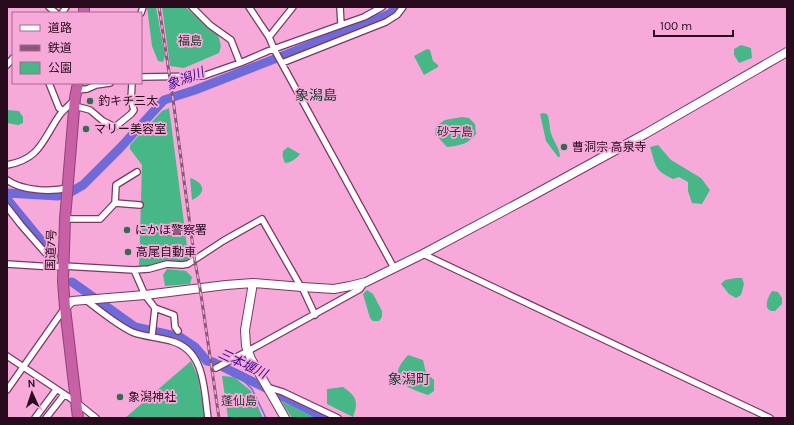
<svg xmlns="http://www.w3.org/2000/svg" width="794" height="425" font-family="Karla,'Noto Sans JP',sans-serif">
  <rect width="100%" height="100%" fill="#f7a9d9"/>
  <path fill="#47b788" d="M147 7H156L165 56 163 62 158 61 152 46Z
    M162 7H185L218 35 221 46 219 53 184 68 170 66Z
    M741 45 751 48 752 58 739 63 734 55V49Z
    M427 49 430 50 433 61 438 65V67L424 75 414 56Z
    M169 108 189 261 139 268 142 165 130 149V145L162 111Z
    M7 110 19 111 23 117V123L18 125 7 123Z
    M543 113 547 114C550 120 549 126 551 133 553 141 560 148 560 157H558L546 141 540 114Z
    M462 117 469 118 475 124 476 134C469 144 458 146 447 147L435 134 436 126 445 120Z
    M658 145 671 160 701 178 710 190 702 204 692 203 688 191V182L679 177 673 179C654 170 656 166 650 147Z
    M288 147 300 154C298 158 290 163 285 163 283 158 282 156 283 151Z
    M190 178C205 183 207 193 192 200Z
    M167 269 186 271 192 277 190 284 165 286 163 275Z
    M736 278H742L744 284 741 295 736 298 729 294 721 284 725 280Z
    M367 290 373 294 382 311V317L379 321H373L370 318 363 294Z
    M772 291 778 292 782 298V304L775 311C762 312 767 298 772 291Z
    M408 355 423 360 426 373 434 380V391L428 395C406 387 384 381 408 355Z
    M191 361 198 377 205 417 204 418H125Z
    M222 376 234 377 251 391 263 418H228Z
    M343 387C356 396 359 401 353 417L327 404V389Z
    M281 401 317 418H292Z"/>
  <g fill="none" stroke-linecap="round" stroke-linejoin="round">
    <path stroke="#6f6ad9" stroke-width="1.5" d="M237 374 252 389 266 418"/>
    <path stroke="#6f6ad9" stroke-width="9" d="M7 193 58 196 69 193 83 185 120 148 164 100 195 90 382 17 391 13 396 7
      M7 199 54 256
      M72 282 135 327 180 337 195 347 207 361 213 362 326 418"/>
    <defs>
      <path id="street" d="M49 7 56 13
        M192 7 210 25 231 40 240 63
        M249 7 269 37
        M293 7 269 37 274 49 394 268
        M62 13 66 7
        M141 13 143 7
        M341 25 364 17 382 7
        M282 63 386 22 397 15 403 7
        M7 65 13 58
        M141 77 203 76 240 63 268 51 341 25 340 7
        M49 83 59 108 63 111
        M77 90 87 89 96 85 110 83
        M75 106 90 110 103 121 115 127 131 114 134 110 131 100 132 83
        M7 165C40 159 42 141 59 116 63 110 69 106 74 100
        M7 180C22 191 51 192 68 188
        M115 203 140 205
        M7 207 21 225 49 257 54 267
        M65 219H100L115 203 116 185 137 172
        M423 254 770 418
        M7 264 54 267 63 266 134 270 145 295 155 308 152 336
        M134 270 149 269 167 264 182 265 188 264 223 241 262 219 301 287
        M302 287 315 315
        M86 300C100 311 116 324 132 332 144 337 159 337 171 341 205 350 204 389 208 418
        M155 308 174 315 175 327 178 331
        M7 356 76 402 96 418
        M216 368 259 345 360 289 365 282
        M267 387 283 392 338 418
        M7 390 64 309
        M35 418 56 390
        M46 418 64 395"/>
      <path id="secondary" d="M253 283 245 330 246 346 251 359 285 418
        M65 308 72 301 145 295 226 285 253 283 302 287 334 289 350 286 366 282 423 254 528 198 645 134 787 52"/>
      <path id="highway" d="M84 13V7
        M78 83 75 98 65 219 63 281 65 308 78 418"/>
    </defs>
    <use href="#street" stroke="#7a3763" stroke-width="8"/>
    <use href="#secondary" stroke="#7a3763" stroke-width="10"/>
    <use href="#highway" stroke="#904376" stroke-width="12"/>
    <use href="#street" stroke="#fff" stroke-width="5.5"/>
    <use href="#secondary" stroke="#fff" stroke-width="8"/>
    <use href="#highway" stroke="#c860a5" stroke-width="10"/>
    <defs>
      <path id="rail" d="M159 7 172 92 195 262 200 288 219 418"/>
    </defs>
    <use href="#rail" stroke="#8b5778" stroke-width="3"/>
    <use href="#rail" stroke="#f7a9d9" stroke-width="1.5" stroke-dasharray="4.5" stroke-linecap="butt"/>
  </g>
  <g fill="#336a50" stroke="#f7a9d9" stroke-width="1.5">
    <circle cx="90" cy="101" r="4"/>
    <circle cx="86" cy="129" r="4"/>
    <circle cx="564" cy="147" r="4"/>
    <circle cx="127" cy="230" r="4"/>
    <circle cx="128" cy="252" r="4"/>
    <circle cx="120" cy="397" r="4"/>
  </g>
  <g text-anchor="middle" stroke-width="3.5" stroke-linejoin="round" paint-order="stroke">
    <g font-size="12" fill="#1e382c" stroke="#f7a9d9">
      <text x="190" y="45">福島</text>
      <text x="455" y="136">砂子島</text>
      <text x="239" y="405">蓬仙島</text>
    </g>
    <g font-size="12" fill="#280c1e" stroke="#f7a9d9" text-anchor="start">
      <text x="98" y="105">釣キチ三太</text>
      <text x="94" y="133">マリー美容室</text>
      <text x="572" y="151">曹洞宗 高泉寺</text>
      <text x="135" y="234">にかほ警察署</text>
      <text x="136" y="256">高尾自動車</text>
      <text x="128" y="401">象潟神社</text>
    </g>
    <g font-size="12" fill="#280c1e" stroke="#f7a9d9">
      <text transform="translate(51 250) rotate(-88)" y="4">国道7号</text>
    </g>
    <g font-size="13" font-style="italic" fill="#340897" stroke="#f7a9d9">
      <text transform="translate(185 78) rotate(-21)" y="5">象潟川</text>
      <text transform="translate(243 363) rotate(25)" y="5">三本堰川</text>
    </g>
    <g font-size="14" fill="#14412e" stroke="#f7a9d9">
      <text x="316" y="100">象潟島</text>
      <text x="409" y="384">象潟町</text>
    </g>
  </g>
  <rect width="794" height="425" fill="none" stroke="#280c1e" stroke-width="16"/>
  <rect x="12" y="12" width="130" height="72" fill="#f7a9d9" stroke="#a46a8e"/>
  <rect x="20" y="25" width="20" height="6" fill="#ffffff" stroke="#a46a8e"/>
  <text x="48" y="32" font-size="12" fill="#280c1e">道路</text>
  <rect x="20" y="45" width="20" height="6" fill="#8b5778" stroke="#a46a8e"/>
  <text x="48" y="52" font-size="12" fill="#280c1e">鉄道</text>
  <rect x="20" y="62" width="20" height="12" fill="#47b788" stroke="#a46a8e"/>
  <text x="48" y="72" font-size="12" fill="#280c1e">公園</text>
  <g transform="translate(32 393) rotate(357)" stroke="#f7a9d9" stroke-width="3" paint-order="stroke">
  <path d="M0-3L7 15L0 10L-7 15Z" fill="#280c1e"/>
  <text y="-6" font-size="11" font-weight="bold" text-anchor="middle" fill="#280c1e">N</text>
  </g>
  <path d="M654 30v6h79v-6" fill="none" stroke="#280c1e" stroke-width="2"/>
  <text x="660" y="30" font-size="12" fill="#280c1e" stroke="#f7a9d9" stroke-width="3" paint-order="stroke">100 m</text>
</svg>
